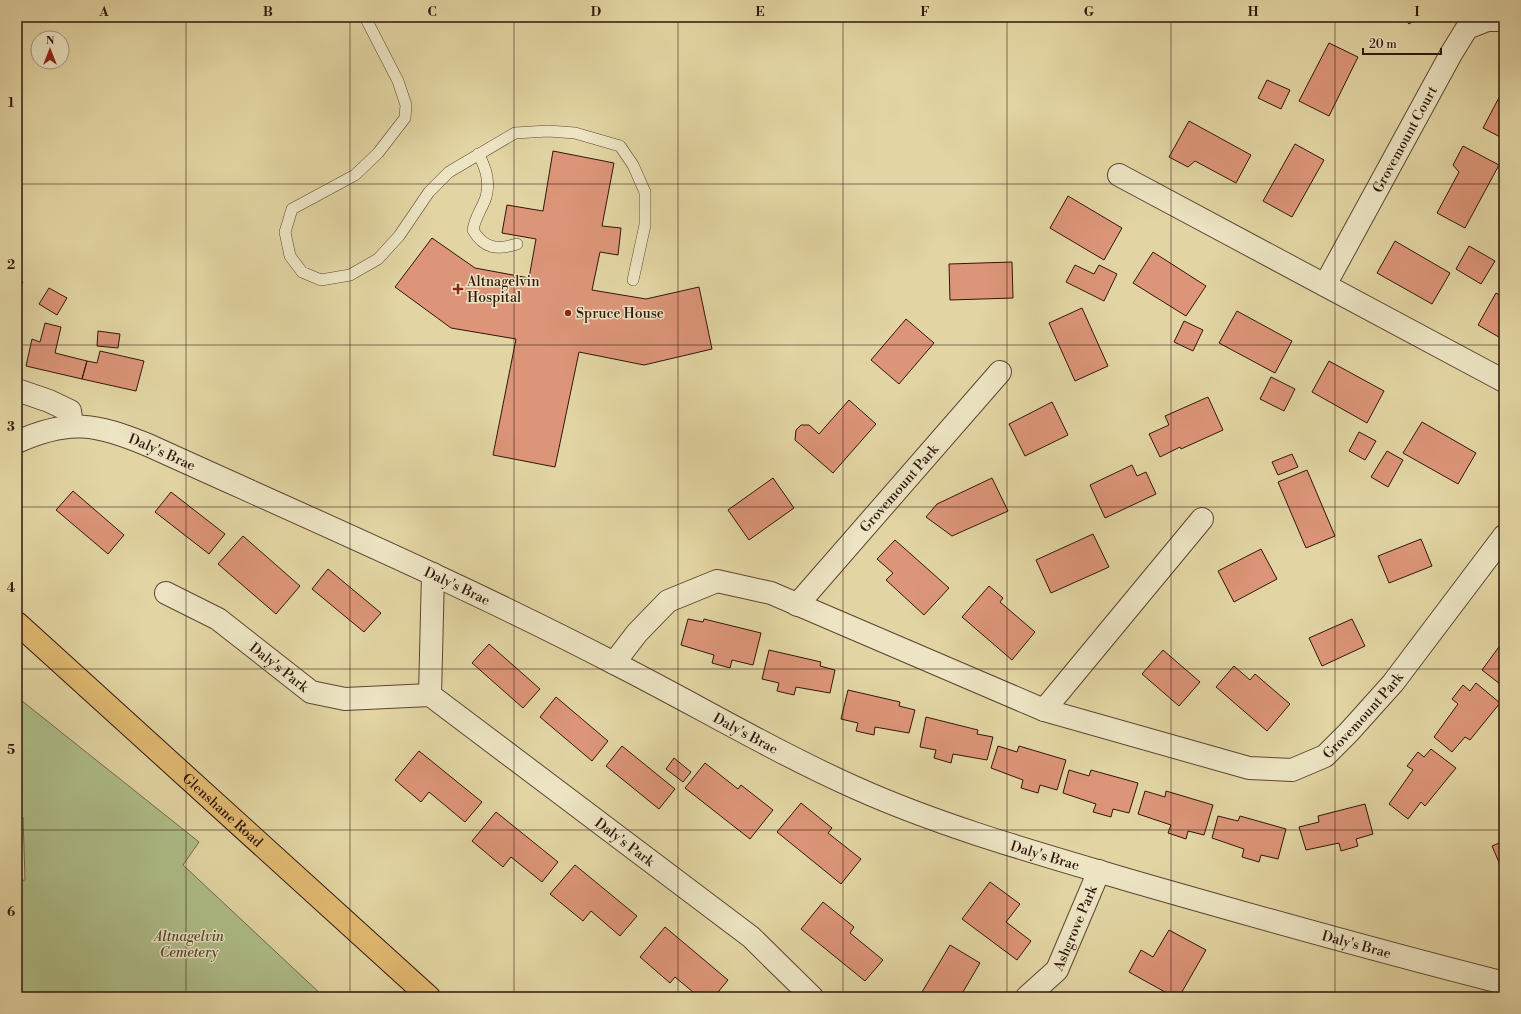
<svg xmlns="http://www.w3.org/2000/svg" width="1521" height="1014" font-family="'Libre Bodoni',serif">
  <rect width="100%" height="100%" fill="#e2d5a3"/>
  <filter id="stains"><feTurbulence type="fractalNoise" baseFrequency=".005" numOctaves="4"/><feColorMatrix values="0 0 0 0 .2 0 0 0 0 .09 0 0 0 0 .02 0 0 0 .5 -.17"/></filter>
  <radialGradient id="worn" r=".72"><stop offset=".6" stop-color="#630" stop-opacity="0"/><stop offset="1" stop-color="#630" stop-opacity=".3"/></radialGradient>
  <path fill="#aebe89" stroke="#706a4a" d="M17 697 199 842 183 865 324 997H17V881L25 880 23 817H17Z"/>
  <path fill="#dc9578" stroke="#31160b" d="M1403 17H1419L1409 24Z
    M1329 43 1358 57 1329 116 1299 101Z
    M1504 71V86L1499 80Z
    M1267 80 1290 90 1281 109 1258 98Z
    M1504 88V139L1483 128Z
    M1189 121 1251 155 1236 183 1195 161 1188 167 1169 157Z
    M1295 144 1324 160 1292 217 1263 201Z
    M1463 146 1499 165 1465 228 1437 213 1459 172 1453 165Z
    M553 151 614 163 602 226 621 228 618 255 600 252 592 290 646 299 699 287 712 349 644 365 579 352 555 467 493 455 516 339 451 328 395 287 432 238 475 268 529 278 536 239 502 233 507 205 543 211Z
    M1068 196 1122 228 1104 260 1050 228Z
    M1395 241 1450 273 1432 304 1377 273Z
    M1469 246 1495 261 1481 284 1456 269Z
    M1153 252 1206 286 1186 316 1133 283Z
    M1012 262 1013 298 950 300 949 264Z
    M1075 265 1094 274 1099 265 1117 274 1104 301 1066 282Z
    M17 277 23 282 17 290Z
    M49 288 67 298 57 315 39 304Z
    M1496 293 1504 298V340L1478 325Z
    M1082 308 1108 366 1075 381 1049 323Z
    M1237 311 1292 341 1275 373 1219 343Z
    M906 319 934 343 899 384 871 360Z
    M1184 321 1203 330 1193 351 1174 342Z
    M45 323 61 327 55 353 87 361 82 379 26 366 32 339 40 342Z
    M98 331 120 334 118 348 97 346Z
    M100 351 144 361 136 391 82 379 87 361 97 363Z
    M1329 361 1384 391 1367 423 1312 392Z
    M1271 377 1295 389 1284 411 1260 399Z
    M1208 397 1223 430 1181 449 1180 447 1160 457 1149 434 1169 425 1165 416Z
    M849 400 876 424 833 473 795 440 796 430 801 425H809L819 434Z
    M1052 402 1068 435 1025 456 1009 424Z
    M1422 422 1476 453 1458 484 1403 453Z
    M1359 432 1376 441 1365 460 1349 451Z
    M1387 451 1403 460 1388 487 1371 477Z
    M1292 454 1298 467 1278 475 1272 462Z
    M1132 465 1137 476 1146 472 1156 494 1105 518 1090 485Z
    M1307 470 1335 536 1306 548 1278 482Z
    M773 478 794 508 749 540 728 510Z
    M992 478 1008 511 952 536 926 517 937 504Z
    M73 491 124 535 108 554 56 510Z
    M171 492 225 534 209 554 155 512Z
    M1093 534 1109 567 1051 593 1036 560Z
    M243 536 300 586 276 614 218 564Z
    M1421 539 1432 566 1389 583 1378 556Z
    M895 540 949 588 924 615 886 580 893 573 877 559Z
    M1261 549 1277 579 1234 602 1218 571Z
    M328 569 381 613 364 632 312 589Z
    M989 586 1003 598 1000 602 1035 632 1012 660 962 617Z
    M688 619 703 622 704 619 761 633 753 665 732 660 730 668 712 663 714 655 681 645Z
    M1352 619 1365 646 1322 666 1309 638Z
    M1504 640V680L1500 684 1482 670Z
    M489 644 540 689 523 708 472 663Z
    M769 650 821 662 820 666 835 670 830 693 796 687 794 695 777 691 779 683 762 679Z
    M1163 650 1200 682 1179 706 1142 674Z
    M1234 666 1250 680 1255 674 1290 704 1267 731 1216 687Z
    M1476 683 1500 703 1470 740 1465 737 1452 752 1434 737 1458 704 1452 699 1463 685 1470 691Z
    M848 690 900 702 899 706 915 710 909 733 875 727 874 735 856 731 858 723 841 719Z
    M556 697 608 741 592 761 540 717Z
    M926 717 978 730 977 734 993 737 987 760 953 754 951 763 934 758 936 750 920 747Z
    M622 746 675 789 659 809 606 766Z
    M998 746 1017 752 1019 746 1066 760 1057 790 1040 785 1038 793 1021 788 1023 780 991 768Z
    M1431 749 1456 768 1425 806 1421 802 1408 819 1389 804 1413 770 1407 766 1418 752 1424 757Z
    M419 751 482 802 465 822 429 792 421 802 395 780Z
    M674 758 691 772 683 782 666 769Z
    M705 763 738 789 741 785 773 810 750 839 685 788Z
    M1069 770 1089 776 1091 770 1138 783 1129 813 1113 809 1111 817 1093 812 1096 804 1063 793Z
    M1145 791 1165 797 1166 791 1213 805 1204 835 1188 831 1186 839 1168 833 1171 825 1138 814Z
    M801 803 832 828 828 833 861 859 841 884 777 832Z
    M1365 804 1373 834 1356 839 1358 846 1341 851 1339 843 1306 850 1299 827 1319 822 1318 816Z
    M496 812 558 862 542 882 511 857 503 867 472 841Z
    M1218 816 1238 821 1240 816 1286 829 1278 859 1261 855 1259 862 1242 857 1244 849 1212 838Z
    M1504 841V874L1492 846Z
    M575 865 637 916 620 936 591 911 583 921 550 894Z
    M990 882 1020 904 1006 922 1031 941 1017 960 962 919Z
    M823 902 854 927 850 933 883 960 865 981 801 929Z
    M665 927 728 980 714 997H699L675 977 670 983 640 957Z
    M1169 930 1206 950 1179 997H1174L1129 972 1141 950 1153 957Z
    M950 945 980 963 960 997H919Z"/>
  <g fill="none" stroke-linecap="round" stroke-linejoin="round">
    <defs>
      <path id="service" d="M365 17 398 81 406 105 405 118 378 153 355 175 292 209 285 232 290 256 302 272 321 280 350 275 378 259 399 236 429 192 449 172 515 133 548 131 575 133 620 146 633 165 645 192V225L633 280
        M478 154C486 167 490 182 486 197 482 209 475 217 473 230 484 249 497 250 517 244"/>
      <g id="minor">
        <path d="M1119 175 1504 381"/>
        <path id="s1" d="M1325 285 1451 54 1467 28 1487 20H1504"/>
        <path d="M17 390 49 401 70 411 72 425"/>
        <path id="s2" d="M17 442C70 418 96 424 148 445 304 516 462 584 614 663 695 704 773 751 856 788 943 827 1037 853 1128 880 1253 916 1378 951 1504 983"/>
        <path id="s3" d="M433 574 430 695 751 937 812 997"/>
        <path id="s4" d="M166 593 218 619 311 692 345 699 430 695"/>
        <path id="s5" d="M797 605 1000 372"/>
        <path id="s6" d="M614 663 637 633 668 601 717 581 771 593 1044 710 1249 768 1292 770 1325 756 1349 732 1393 683 1504 536"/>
        <path d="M1044 710 1202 519"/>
        <path id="s7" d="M1027 997 1057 970 1099 871"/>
      </g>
      <g id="trunk">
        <path id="s8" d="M17 623 429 997"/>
      </g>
    </defs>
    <use href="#service" stroke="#5d4631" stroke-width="12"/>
    <use href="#minor" stroke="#5d4631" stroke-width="24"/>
    <use href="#trunk" stroke="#31160b" stroke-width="24"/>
    <use href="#service" stroke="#ece4c3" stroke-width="11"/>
    <use href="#minor" stroke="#ece4c3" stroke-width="22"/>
    <use href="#trunk" stroke="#e1ba72" stroke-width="22"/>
  </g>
  <path fill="none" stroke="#31160b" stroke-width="1" stroke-opacity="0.55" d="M186 17V997M350 17V997M514 17V997M678 17V997M843 17V997M1007 17V997M1171 17V997M1335 17V997M17 184H1504M17 345H1504M17 507H1504M17 669H1504M17 830H1504"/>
  <g fill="#8f2418" stroke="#ece4c3" stroke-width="1.5">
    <path d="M456 283h4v4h4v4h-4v4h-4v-4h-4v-4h4z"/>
    <circle cx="568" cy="313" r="4"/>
  </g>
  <g text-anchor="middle" stroke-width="3" stroke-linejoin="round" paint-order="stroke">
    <g font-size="14" fill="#31160b" stroke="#ece4c3">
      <text dy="5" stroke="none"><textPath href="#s1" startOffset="166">Grovemount Court</textPath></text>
      <text dy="5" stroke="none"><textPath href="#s2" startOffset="152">Daly's Brae</textPath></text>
      <text dy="5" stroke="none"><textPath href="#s5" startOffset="155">Grovemount Park</textPath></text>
      <text dy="5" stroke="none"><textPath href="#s2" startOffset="476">Daly's Brae</textPath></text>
      <text dy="5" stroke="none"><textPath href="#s4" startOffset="136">Daly's Park</textPath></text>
      <text dy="5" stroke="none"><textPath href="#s6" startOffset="835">Grovemount Park</textPath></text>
      <text dy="5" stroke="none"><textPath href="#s2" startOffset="800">Daly's Brae</textPath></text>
      <text dy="5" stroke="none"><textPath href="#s8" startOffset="278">Glenshane Road</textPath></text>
      <text dy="5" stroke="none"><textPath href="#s3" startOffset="365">Daly's Park</textPath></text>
      <text dy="5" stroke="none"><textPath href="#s2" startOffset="1124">Daly's Brae</textPath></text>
      <text dy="5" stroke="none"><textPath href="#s7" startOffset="86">Ashgrove Park</textPath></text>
      <text dy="5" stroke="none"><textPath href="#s2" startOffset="1448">Daly's Brae</textPath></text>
    </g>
    <g font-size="14" fill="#31160b" stroke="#ece4c3" text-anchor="start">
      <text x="467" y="286">Altnagelvin<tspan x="467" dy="16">Hospital</tspan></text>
      <text x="576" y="318">Spruce House</text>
    </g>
    <g font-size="14" font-style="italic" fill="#564831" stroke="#ece4c3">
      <text x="189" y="941">Altnagelvin<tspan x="189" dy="16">Cemetery</tspan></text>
    </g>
  </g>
  <rect width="1521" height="1014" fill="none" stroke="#e2d5a3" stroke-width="44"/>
  <g transform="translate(50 50)"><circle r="19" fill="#ece4c3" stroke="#a19279"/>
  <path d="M0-3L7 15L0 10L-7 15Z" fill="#8f2418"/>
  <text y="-6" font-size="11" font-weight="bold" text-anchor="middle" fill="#31160b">N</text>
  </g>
  <path d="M1363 48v6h78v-6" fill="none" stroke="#31160b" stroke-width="2"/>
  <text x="1369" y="48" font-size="12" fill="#31160b" stroke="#ece4c3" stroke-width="3" paint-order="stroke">20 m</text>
  <rect x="22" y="22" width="1477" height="970" fill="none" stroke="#31160b" stroke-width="1.5"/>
  <g font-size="13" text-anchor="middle" font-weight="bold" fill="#31160b">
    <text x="104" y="16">A</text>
    <text x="268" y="16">B</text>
    <text x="432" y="16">C</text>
    <text x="596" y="16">D</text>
    <text x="760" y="16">E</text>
    <text x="925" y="16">F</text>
    <text x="1089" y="16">G</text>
    <text x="1253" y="16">H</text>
    <text x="1417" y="16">I</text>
    <text x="11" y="107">1</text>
    <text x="11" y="269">2</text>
    <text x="11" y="431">3</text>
    <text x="11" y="592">4</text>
    <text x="11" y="754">5</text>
    <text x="11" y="916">6</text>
  </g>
  <rect width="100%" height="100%" filter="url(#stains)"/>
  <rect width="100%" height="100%" fill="url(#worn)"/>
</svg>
